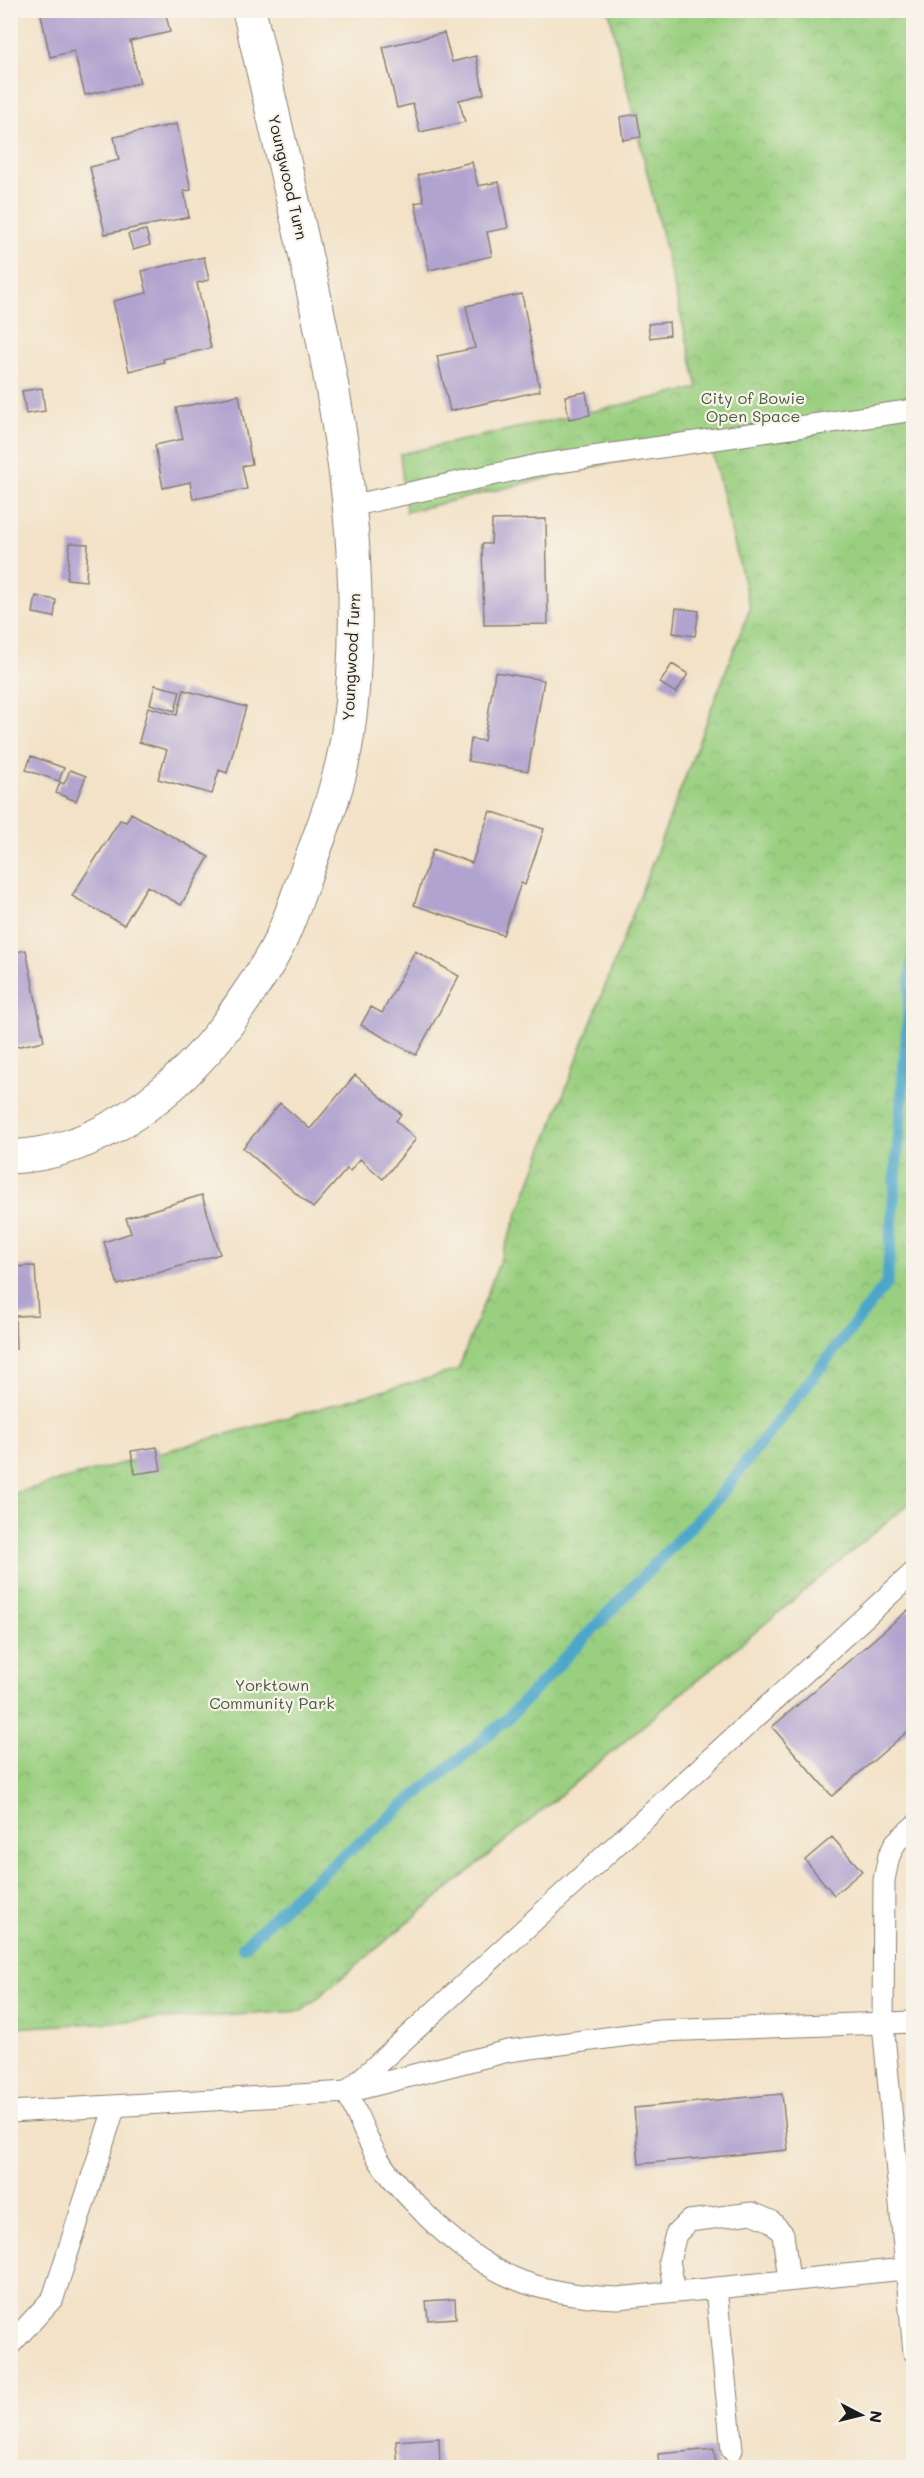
<svg xmlns="http://www.w3.org/2000/svg" width="924" height="2478" font-family="Mali,sans-serif">
  <defs>
    <pattern id="park-crowns" width="20" height="18" patternUnits="userSpaceOnUse" patternTransform="scale(1.5)"><rect width="20" height="18" fill="#9acf80"/><path d="M2 6a3 3 0 1 1 6 0M12 15a3 3 0 1 1 6 0" fill="none" stroke="#84b16e"/></pattern>
  </defs>
  <rect width="100%" height="100%" fill="#f7f3e8"/>
  <filter id="ink" filterUnits="userSpaceOnUse"><feTurbulence type="fractalNoise" baseFrequency=".0167" numOctaves="2"/><feDisplacementMap in="SourceGraphic" scale="12" xChannelSelector="R" yChannelSelector="G"/><feConvolveMatrix kernelMatrix="1 2 1 2 8 2 1 2 1" color-interpolation-filters="sRGB"/></filter>
  <filter id="wash" filterUnits="userSpaceOnUse"><feTurbulence type="fractalNoise" baseFrequency=".008" numOctaves="4" result="noise"/><feDisplacementMap in="SourceGraphic" scale="24" xChannelSelector="R" yChannelSelector="G"/><feGaussianBlur stdDeviation="1.35" result="paint"/><feColorMatrix in="noise" values="0 0 0 0 0 0 0 0 0 0 0 0 0 0 0 0 0 1.4 0 .05"/><feComposite in="paint" operator="in"/></filter>
  <g filter="url(#wash)">
    <rect width="100%" height="100%" fill="#f3e2c7"/>
    <path fill="url(#park-crowns)" stroke="#5b764e" stroke-width="1.5" d="M609 11H913V1500L302 2011 11 2028V1494L458 1370 750 608 709 439 406 512 400 454 698 388Z"/>
    <g fill="none" stroke-linecap="round" stroke-linejoin="round">
      <path stroke="#4ba6c9" stroke-width="12" d="M243 1947 295 1896 506 1720 717 1499 887 1283 914 944"/>
    </g>
    <g id="blocks">
      <path fill="#b1a3cf" d="M40 10H165L170 32 130 41 140 83 85 95 74 51 50 57Z
        M444 33 452 62 476 56 484 94 459 100 465 122 420 132 413 104 397 108 383 47Z
        M637 114 641 137 623 140 620 117Z
        M177 124 191 190 184 191 189 217 105 234 90 167 119 160 114 137Z
        M472 162 478 186 499 182 508 228 487 232 492 256 429 270 415 203 424 201 418 175Z
        M146 230 150 245 133 250 128 234Z
        M204 257 209 280 197 283 211 348 163 359 164 362 129 371 113 301 147 293 142 271Z
        M522 294 540 391 450 411 437 356 475 348 466 306Z
        M669 322 670 335 650 338 648 324Z
        M42 388 45 411 26 414 22 391Z
        M586 392 590 415 569 419 565 396Z
        M239 395 252 464 242 466 247 489 193 499 190 482 163 488 155 445 183 439 176 408Z
        M546 519 548 624 484 625 482 544H491L492 520Z
        M70 543 88 544 86 581 67 579Z
        M36 596 56 600 54 617 33 613Z
        M676 608 699 611 695 636 673 633Z
        M672 664 688 674 676 693 660 683Z
        M495 672 544 680 528 771 468 761 471 739 484 741Z
        M155 685 180 691 175 711 150 704Z
        M184 690 246 707 227 773 219 770 212 794 158 779 167 750 139 742 148 707 177 715Z
        M31 756 64 768 59 781 26 770Z
        M70 770 86 776 76 801 56 793 60 782 64 784Z
        M490 811 544 829 525 885 521 883 503 935 414 905 433 849 472 863Z
        M131 813 209 857 181 905 147 886 124 925 72 896 120 820 126 822Z
        M26 950 44 1041 10 1048V953Z
        M415 951 459 976 416 1055 361 1025 371 1007 382 1013Z
        M355 1075 401 1114 396 1121 416 1139 383 1179 360 1159 350 1171 347 1169 313 1208 243 1148 280 1103 310 1129Z
        M202 1195 220 1254 118 1285 104 1242 131 1233 126 1218Z
        M35 1266 38 1315 15 1316 16 1349H10V1267Z
        M157 1447 161 1470 135 1474 131 1451Z
        M908 1610 914 1617V1726L832 1796 772 1727Z
        M832 1837 862 1871 834 1895 805 1860Z
        M782 2094 788 2150 639 2164 634 2108Z
        M455 2299 456 2318 428 2320 426 2301Z
        M439 2438 440 2468H398L396 2441Z
        M714 2449 716 2468H659L658 2454Z"/>
    </g>
  </g>
  <g filter="url(#ink)">
    <use href="#blocks" fill-opacity="0" stroke="#887f72" stroke-width="1.5"/>
    <g fill="none" stroke-linecap="round" stroke-linejoin="round">
      <defs>
        <path id="lane" d="M350 506 538 465 914 410
          M914 1572 347 2092C358 2115 367 2142 381 2163 393 2182 411 2199 426 2215 486 2275 534 2295 618 2298L914 2268
          M914 1826 896 1842 889 1856 884 1880 883 2024 914 2352
          M10 2112 347 2092 508 2051 659 2031 914 2022
          M716 2288 732 2450
          M675 2292 669 2261 676 2234 689 2221 752 2213 771 2221 783 2234 789 2280
          M10 2345 53 2298 115 2106"/>
        <path id="street" d="M10 1157C98 1154 178 1091 228 1023 246 996 267 969 281 939 290 919 297 898 304 878 322 830 341 783 348 732 370 570 339 407 304 248 286 169 268 90 249 10"/>
      </defs>
      <use href="#lane" stroke="#887f72" stroke-width="23"/>
      <use href="#street" stroke="#887f72" stroke-width="35"/>
      <use href="#lane" stroke="#fff" stroke-width="21"/>
      <use href="#street" stroke="#fff" stroke-width="33"/>
    </g>
  </g>
  <g text-anchor="middle" stroke-width="4.5" stroke-linejoin="round" paint-order="stroke">
    <g font-size="16" fill="#1c1c1c" stroke="#f7f3e8">
      <text transform="translate(288 177) rotate(77)" y="6">Youngwood Turn</text>
      <text transform="translate(351 657) rotate(-87)" y="6">Youngwood Turn</text>
    </g>
    <g font-size="16" fill="#485b3f" stroke="#f7f3e8">
      <text x="753" y="404">City of Bowie<tspan x="753" dy="18">Open Space</tspan></text>
      <text x="272" y="1691">Yorktown<tspan x="272" dy="18">Community Park</tspan></text>
    </g>
  </g>
  <rect width="924" height="2478" fill="none" stroke="#f7f3e8" stroke-width="36"/>
  <g transform="translate(861 2415) rotate(97)" stroke="#f7f3e8" stroke-width="4.5" paint-order="stroke">
  <path d="M0-4.5L10 22L0 15L-10 22Z" fill="#1c1c1c"/>
  <text y="-9" font-size="16" font-weight="bold" text-anchor="middle" fill="#1c1c1c">N</text>
  </g>
</svg>
